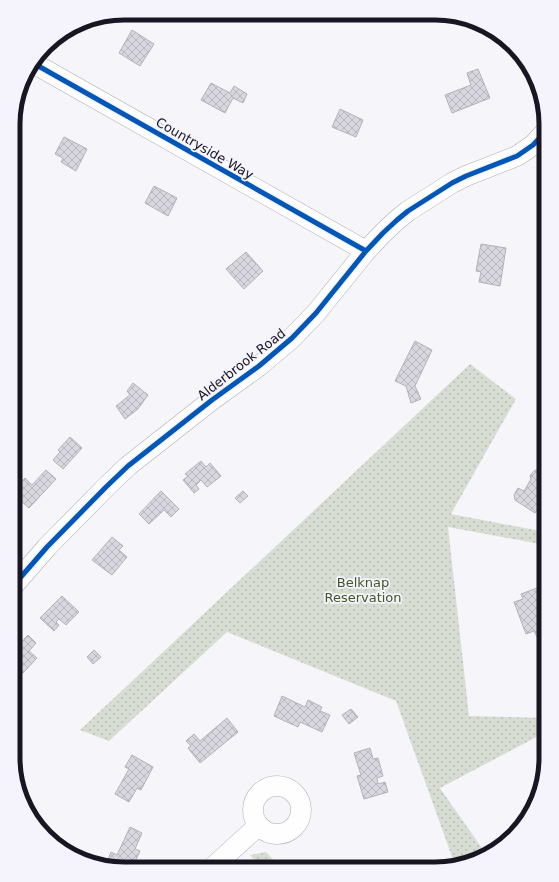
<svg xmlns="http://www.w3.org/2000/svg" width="559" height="882" font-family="'DejaVu Sans',sans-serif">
  <defs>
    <pattern id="grass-dots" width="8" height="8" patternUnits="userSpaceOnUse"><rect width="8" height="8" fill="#d7ddd3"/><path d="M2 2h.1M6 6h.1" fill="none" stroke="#b8bdb5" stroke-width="1.8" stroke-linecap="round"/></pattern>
    <pattern id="building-cross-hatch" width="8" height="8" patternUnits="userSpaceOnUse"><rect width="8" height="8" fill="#d8d6de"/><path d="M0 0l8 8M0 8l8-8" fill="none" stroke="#b9b7be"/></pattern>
  </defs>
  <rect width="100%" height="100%" fill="#f6f6fa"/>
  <path fill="url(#grass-dots)" d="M470 364 516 399 451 514 546 532V545L448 527 469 716 546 718V732L440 788 486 854 478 860 455 865 396 701 227 632 109 741 80 730Z
    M266 852 282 869H263L250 855Z"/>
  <path fill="url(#building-cross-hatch)" stroke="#b3b1b9" d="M132 30 154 44 140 66 119 53Z
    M478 69 490 98 452 113 445 95 471 85 467 73Z
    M211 83 230 93 234 86 247 94 243 103 233 98 225 113 201 100Z
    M340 109 363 120 356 137 332 127Z
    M64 137 87 149 76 171 61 162 63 158 55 154Z
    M154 186 177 198 168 216 145 203Z
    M481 244 506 248 500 286 479 282 481 272 476 271Z
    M246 252 263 271 244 289 226 269Z
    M415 341 432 350 415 386 421 399 411 403 406 386 395 381Z
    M133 383 148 395 138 409 125 419 116 406 130 395 127 391Z
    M70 437 82 448 63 469 53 460 60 452 58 450Z
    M546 459V499L541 506 540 505 535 513 515 500 514 495 518 488 524 491 531 479 530 476 532 473 535 470H538Z
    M201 461 206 467 210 463 221 476 207 487 201 480 196 485 199 489 194 493 183 480 188 476 185 474Z
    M46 470 56 479 29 508 13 494V491L25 478 32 485Z
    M161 491 179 509 171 517 164 510 149 524 139 514Z
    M243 491 248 496 240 503 235 498Z
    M112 537 123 546 119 550 127 557 112 575 92 560Z
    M537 588 540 596 543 595 546 602V606L544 607 546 612V634L537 637 534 631 526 634 514 602 523 599 521 594Z
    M62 596 79 612 66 625 59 619 56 622 59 625 54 631 40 618Z
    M28 635 36 643 29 651 37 658 23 673 13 664V651Z
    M94 650 101 657 93 664 87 657Z
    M282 696 305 707 308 700 322 707 320 711 330 715 322 732 300 722 298 727 274 716Z
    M351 709 358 717 349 724 342 715Z
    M227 718 238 732 200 763 188 748 191 746 186 741 194 734 200 741Z
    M370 748 373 759 378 758 383 776 377 778 378 784 385 782 388 792 364 799 357 776 361 775 354 753Z
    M132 755 153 767 141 790 137 788 129 802 115 794 129 769 125 767Z
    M130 827 142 833 135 849 140 851 132 868H115L106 864 111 852 117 855Z"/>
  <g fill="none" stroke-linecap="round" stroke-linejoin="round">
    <defs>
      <path id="minor" d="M33 63 366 251
        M13 586 47 547 106 487 128 466 212 400 259 366 292 338 316 313 366 251 383 233 397 220 408 211 452 183 466 176 517 156 533 145 546 131
        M253 810a24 24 0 1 1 48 0a24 24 0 1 1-48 0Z
        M212 868 258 826"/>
    </defs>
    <use href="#minor" stroke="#aeadb5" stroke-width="21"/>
    <use href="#minor" stroke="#fefefe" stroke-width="20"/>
    <defs>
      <path id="cycleway" d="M33 63 366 251
        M13 586 47 547 106 487 128 466 212 400 259 366 292 338 316 313 366 251 383 233 397 220 408 211 452 183 466 176 517 156 533 145 546 131"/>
    </defs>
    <use href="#cycleway" stroke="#f5f4fc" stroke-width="8"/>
    <use href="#cycleway" stroke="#0057b8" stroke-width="5"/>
  </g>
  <g text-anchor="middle" stroke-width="3.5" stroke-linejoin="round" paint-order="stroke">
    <g font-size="13" fill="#181622" stroke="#f5f4fc">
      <text transform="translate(205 148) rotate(30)" y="5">Countryside Way</text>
      <text transform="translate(241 364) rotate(-38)" y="5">Alderbrook Road</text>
    </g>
    <g font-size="13" fill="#425727" stroke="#f5f4fc">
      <text x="363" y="587">Belknap<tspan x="363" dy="15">Reservation</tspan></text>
    </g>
  </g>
  <path d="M0 0H559V882H0ZM124 20H435A104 104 0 0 1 539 124V758A104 104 0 0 1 435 862H124A104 104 0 0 1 20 758V124A104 104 0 0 1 124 20Z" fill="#f5f4fc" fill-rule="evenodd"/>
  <path fill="none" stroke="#181622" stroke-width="5" d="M124 20H435A104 104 0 0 1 539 124V758A104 104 0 0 1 435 862H124A104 104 0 0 1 20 758V124A104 104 0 0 1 124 20Z"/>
</svg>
